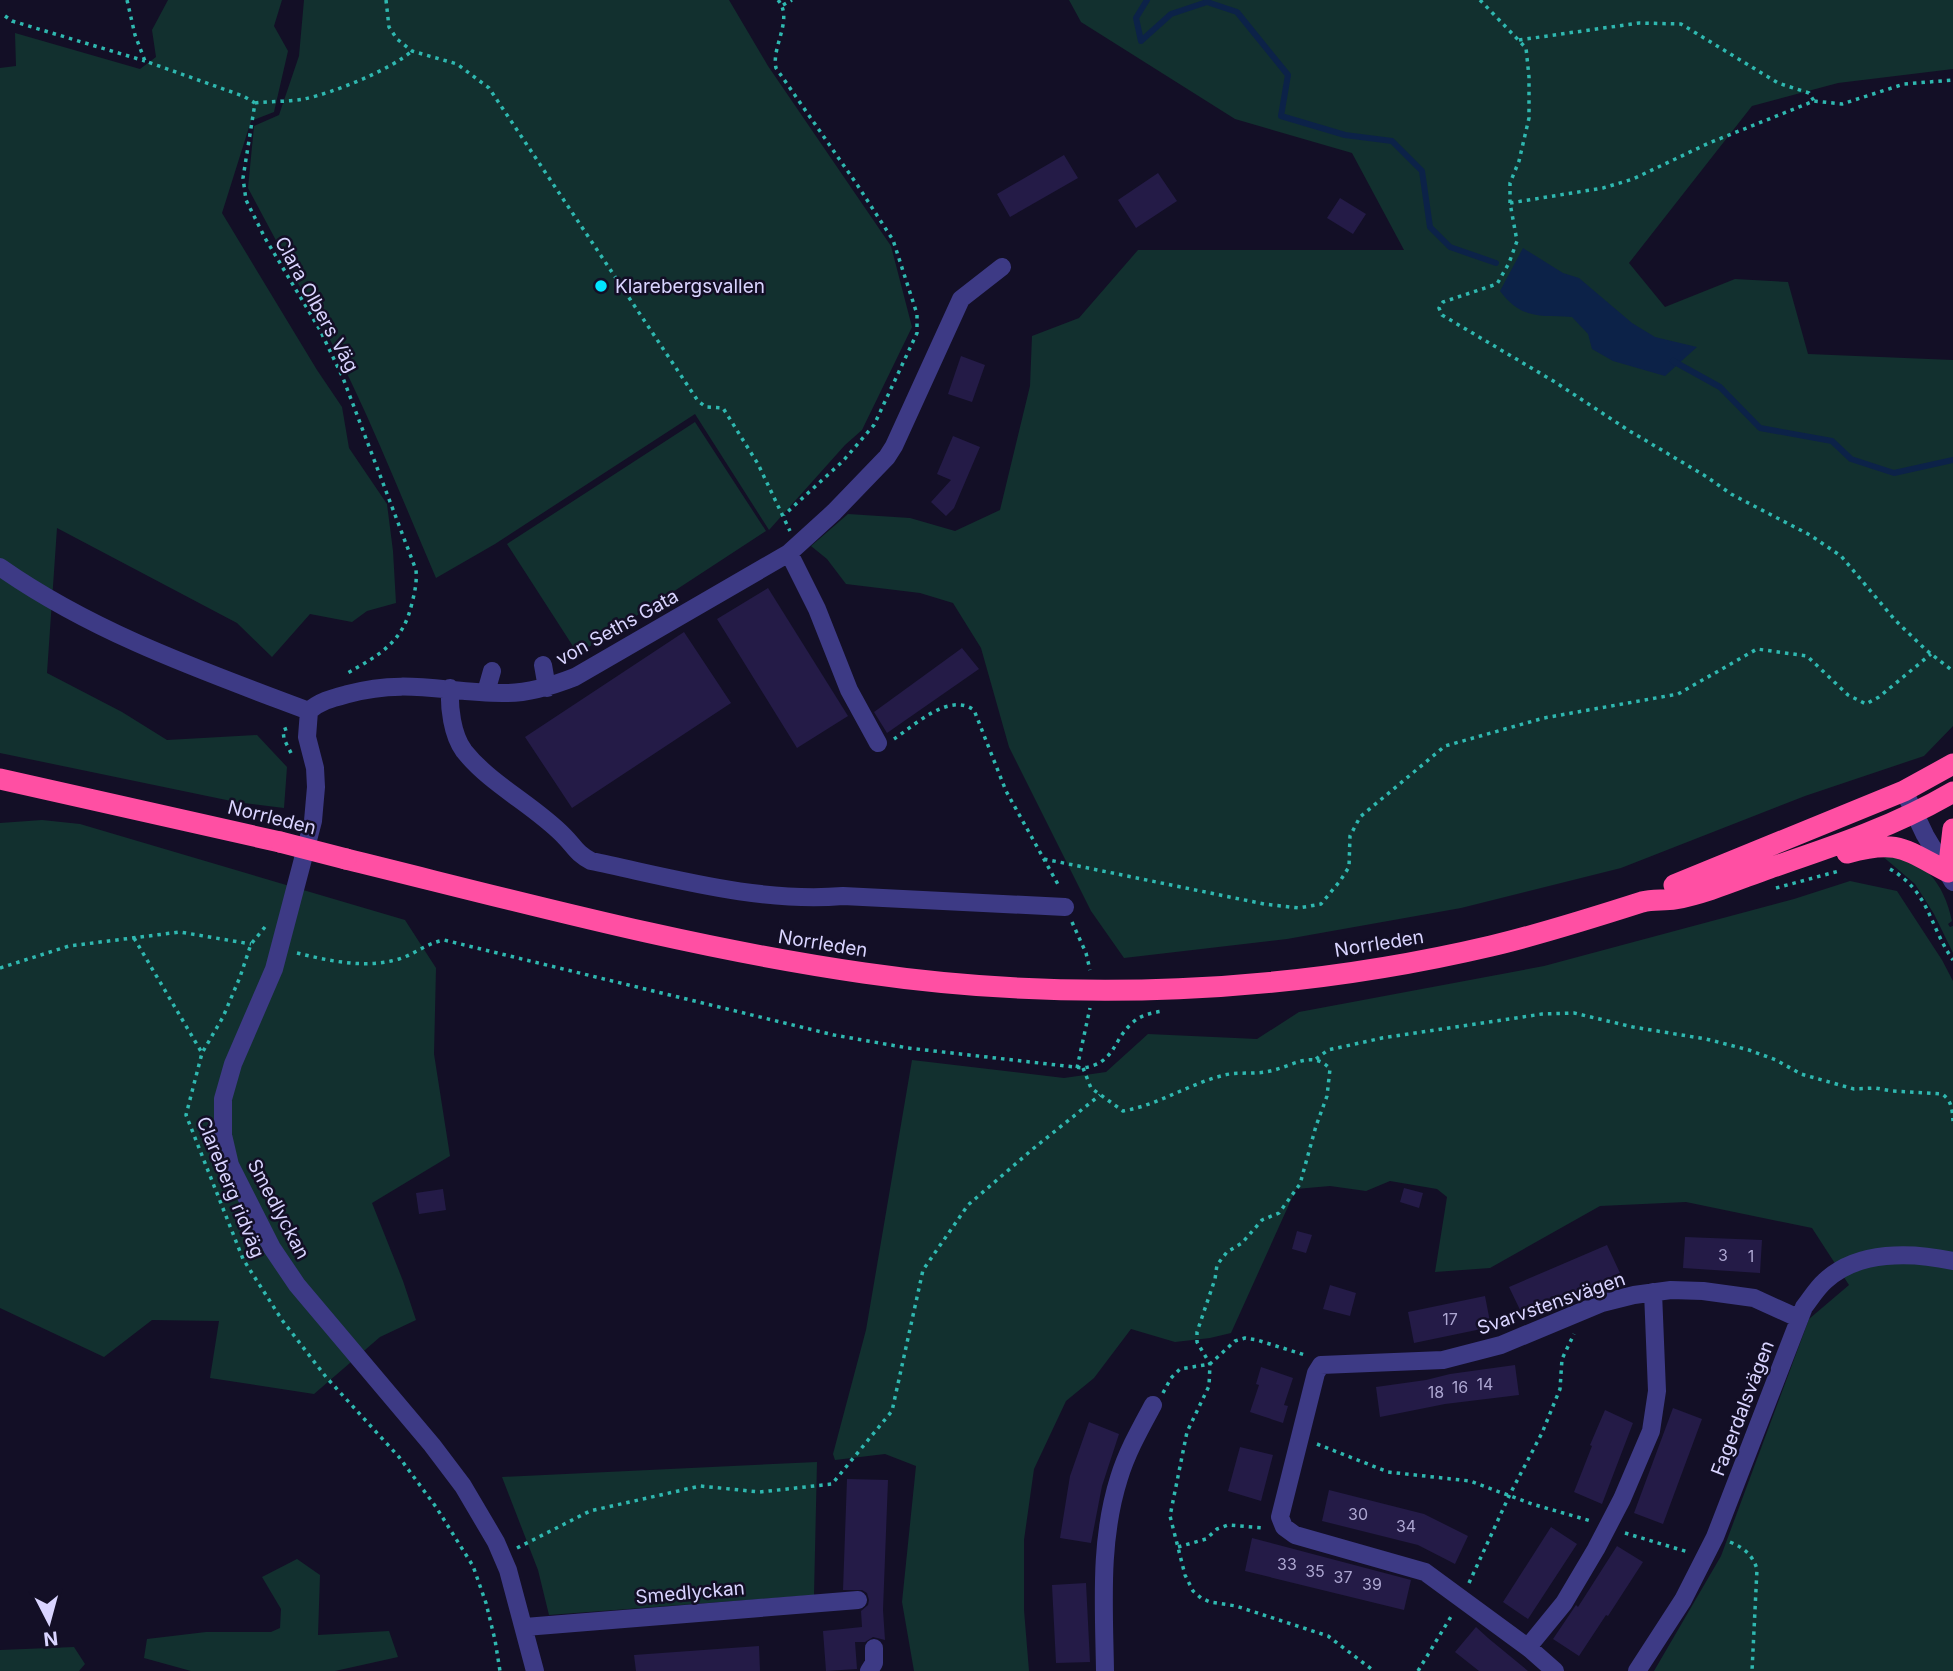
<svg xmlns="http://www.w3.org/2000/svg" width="1953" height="1671" font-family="Inter,sans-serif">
  <rect width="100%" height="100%" fill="#130f26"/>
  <path fill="#12302f" d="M168 0H282L274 26 288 51 274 112 251 121 222 213 317 370 342 407 349 448 387 504 393 551 396 603 367 611 352 622 310 614 272 657 237 623 57 528 47 673 122 712 167 740 257 735 287 767 284 808 236 802 0 753V68L16 66 15 33 140 69 156 57 152 30Z
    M304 0H729L768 66 891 246 912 327 862 430 845 445 769 530 695 414 495 544 436 578C390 471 349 360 285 263L287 261 248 188 254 126 279 115 299 56Z
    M1069 0H1953V69L1838 83 1752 106 1629 263 1665 307 1735 279 1788 282 1808 354 1953 360V726L1924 756 1805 796 1621 868 1461 908 1287 939 1124 958 1091 911 1009 747 981 648 953 603 920 593 846 584 827 559 811 546 848 514 910 518 955 531 1000 510 1030 386 1032 336 1079 318 1138 250H1404L1352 153 1235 119 1081 22Z
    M695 422 766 531 578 654 507 544Z
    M42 820 80 824 405 920 436 968 434 1054 450 1156 372 1203 403 1281 416 1320 380 1337 314 1394 210 1378 219 1321 152 1320 104 1357 0 1308V823Z
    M1881 855C1923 855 1944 883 1952 921L1948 924 1950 927 1953 926V953L1934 914 1915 884Z
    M1850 881 1897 891 1942 960 1953 981V1671H1654L1721 1556 1809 1319 1849 1285 1812 1228 1686 1202 1600 1206 1490 1268 1435 1272 1447 1197 1437 1189 1390 1181 1366 1191 1330 1186 1296 1189 1231 1333 1210 1338 1175 1342 1131 1329 1094 1378 1066 1401 1034 1469 1024 1540V1610L1029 1671H914L902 1602 916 1466 885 1454 835 1460 833 1454 866 1330 912 1060 1064 1078 1106 1072 1148 1034 1257 1039 1299 1012 1544 966 1794 899Z
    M817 1462 814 1595 549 1615 538 1570 502 1477Z
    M297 1559 320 1575 318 1635 389 1631 398 1657 335 1671H191L144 1658 147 1639 206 1632H271L280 1628 281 1609 262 1577Z
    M74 1647 85 1664 79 1671H0V1650Z"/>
  <path fill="#0c2248" d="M1523 248 1563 273 1579 278 1632 323 1655 337 1697 347 1665 376 1613 361 1592 349 1588 334 1572 317C1539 315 1522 320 1500 291Z"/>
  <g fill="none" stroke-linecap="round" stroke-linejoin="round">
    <path stroke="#0c2248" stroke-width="6" d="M1147 0 1136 18 1141 41 1171 14 1207 2 1237 12 1288 75 1281 116 1345 135 1392 141 1422 171 1430 227 1450 247 1496 263
      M1673 361 1720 387 1760 428 1832 441 1851 459 1894 473 1953 460"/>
  </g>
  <path fill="#241b47" d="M1064 155 1078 178 1010 217 997 194Z
    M1158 173 1177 201 1136 228 1118 200Z
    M1340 198 1366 214 1353 234 1327 218Z
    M961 356 985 365 972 402 948 394Z
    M953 436 980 447 954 508 946 516 931 502 951 480 937 474Z
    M768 588 848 716 797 748 717 619Z
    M684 632 731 703 572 808 525 737Z
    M962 648 979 669 887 733 874 712Z
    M1404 1188 1423 1193 1419 1208 1400 1202Z
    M443 1189 446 1210 419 1214 416 1193Z
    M1297 1231 1312 1235 1306 1253 1292 1249Z
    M1685 1237 1762 1240 1760 1273 1683 1268Z
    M1607 1245 1620 1273 1523 1316 1509 1287Z
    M1330 1285 1356 1293 1350 1316 1323 1309Z
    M1485 1296 1491 1327 1414 1343 1408 1312Z
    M1515 1365 1519 1395 1445 1404 1380 1417 1376 1387 1426 1380 1450 1374Z
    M1261 1367 1293 1378 1284 1405 1288 1406 1283 1423 1250 1412 1259 1385 1256 1384Z
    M1673 1408 1702 1419 1663 1524 1634 1513Z
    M1605 1410 1633 1423 1602 1504 1574 1492 1592 1446 1590 1445Z
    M1089 1422 1119 1434 1102 1486 1091 1543 1060 1538 1070 1476Z
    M1240 1447 1273 1455 1261 1501 1228 1491Z
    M847 1479 888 1480 883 1610 885 1640 873 1637 865 1642H855L857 1669 826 1671 823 1631 862 1627 861 1611 868 1605 869 1600 867 1593 862 1590H843Z
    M1329 1490 1424 1514 1468 1536 1455 1564 1418 1545 1322 1521Z
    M1551 1527 1577 1544 1528 1619 1503 1602Z
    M1252 1538 1411 1580 1404 1610 1245 1571Z
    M1617 1546 1643 1562 1608 1616 1606 1615 1579 1656 1553 1639 1576 1605 1578 1607Z
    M1086 1583 1090 1662 1056 1663 1052 1585Z
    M1476 1627 1488 1638 1528 1671H1479L1455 1652Z
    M759 1646 760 1671H636L634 1655Z"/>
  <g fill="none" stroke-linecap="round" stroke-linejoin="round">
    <path stroke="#2fb8b0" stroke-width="3.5" stroke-dasharray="3.5 5" stroke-linecap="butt" d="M127 0 135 35 145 61 243 96 255 103 243 178 246 200 265 238 320 330 343 378 416 570C417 582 415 591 412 603 403 643 379 655 346 674
      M386 0 389 27 397 39 412 51 457 64 489 88 698 401 706 407 723 408 758 464 790 531
      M778 0C794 19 771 47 776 68L858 186 893 240 917 314V333L874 425 843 461 784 515
      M1480 0 1526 48 1529 77V118L1519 161 1510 183V203L1517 241 1509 263 1497 284 1443 302 1439 308 1442 315 1555 382 1628 430 1707 477 1731 494 1810 535 1841 556 1895 620 1926 650 1953 671
      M783 5 792 0
      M5 16 12 21 145 61
      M1519 40 1639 23 1681 24 1778 83 1809 93 1814 101
      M255 103C271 101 288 102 304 99 333 93 390 70 412 51
      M1510 203 1603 188 1633 179 1709 143 1814 101 1842 104 1904 84 1953 80
      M894 739C915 725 949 692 974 710L1006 791 1060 888
      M291 753 284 739 283 730 291 727
      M1044 859 1264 904 1299 908 1321 904 1340 881 1349 867 1350 836 1360 817 1445 746 1544 718 1678 694 1757 649 1807 656 1848 695 1866 704 1879 697 1931 654
      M1890 869C1930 892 1929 926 1953 960
      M1776 888 1839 871
      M1072 922 1086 953 1090 970
      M265 927 251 944 240 977 223 1017 202 1053 186 1115 243 1259 282 1320 326 1377 399 1457 436 1507 473 1566 486 1603 495 1640 500 1671
      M134 938 202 1053
      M297 953C330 961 365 969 399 959 415 954 427 943 444 940L834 1035 908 1048 1083 1068C1115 1063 1112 1042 1131 1024 1140 1015 1151 1013 1163 1011
      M0 968 69 946 180 932 251 944
      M1316 1059 1328 1050 1382 1038 1542 1014 1574 1013 1633 1027 1706 1039 1749 1050 1776 1060 1801 1074 1854 1089 1875 1088 1892 1091 1942 1094C1952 1101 1952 1109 1953 1121
      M1077 1068 1090 1008
      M1083 1068 1091 1088 1123 1111C1158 1105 1187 1085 1221 1076 1236 1071 1254 1075 1270 1071 1291 1067 1313 1049 1330 1069L1327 1096 1316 1126 1300 1184 1279 1213 1262 1220 1242 1243 1227 1252 1217 1265 1215 1279 1197 1332V1342L1210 1364 1209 1386 1187 1432 1170 1516 1185 1575 1193 1591 1201 1598 1210 1602 1236 1606 1328 1636 1374 1671
      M1163 1393 1171 1378 1180 1369 1210 1364 1235 1341 1245 1338 1257 1340 1305 1355
      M1317 1444 1388 1472 1470 1481 1532 1504 1591 1521
      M1625 1533 1688 1552
      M1730 1542C1744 1548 1752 1554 1757 1569L1752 1671
      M1178 1547 1206 1539 1217 1529 1228 1525 1264 1528
      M517 1548 590 1511 700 1486 760 1492 832 1484 892 1411 923 1270 968 1205 1034 1148 1100 1095
      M1469 1583 1510 1494 1542 1433 1560 1389 1562 1359 1574 1334
      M1418 1671 1452 1615"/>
    <path stroke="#3d3a85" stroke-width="18" d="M789 553 817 609 849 690 878 743
      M0 567C94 633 203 671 309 711
      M543 665 547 688
      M450 688C449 707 452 735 464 751 491 785 534 805 564 836 575 847 576 853 591 861 673 878 759 903 843 896L1065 907
      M486 692 492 671
      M309 711 307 737 315 768 316 787 313 821 274 969 233 1064 223 1099V1135L230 1165 272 1248 297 1285 432 1445 463 1486 496 1542 508 1570 535 1671
      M309 711C320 701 333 698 348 694 406 678 446 693 502 693 527 694 552 686 575 677L789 553 834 512 887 457 894 446 961 299 1002 267
      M1904 791 1925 835 1953 882
      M525 1627 858 1600
      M1528 1647 1564 1603 1596 1549 1622 1499 1651 1431 1657 1391 1653 1292
      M869 1671 874 1663V1648
      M1105 1671C1104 1606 1099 1541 1119 1478 1127 1452 1140 1429 1153 1405
      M1555 1671 1530 1649 1425 1572 1295 1535 1284 1527 1280 1517 1316 1373 1321 1365 1443 1360 1501 1345 1602 1303 1634 1295 1671 1290 1703 1291 1754 1298 1798 1318
      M1637 1671 1683 1600 1715 1537 1804 1307C1811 1298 1817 1288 1825 1281 1858 1250 1912 1252 1953 1261"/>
    <path stroke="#ff4fa3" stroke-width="21" d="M0 779 280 842
      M1847 853C1898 839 1904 849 1948 872L1953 829
      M346 859C517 901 689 948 864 973 1071 1003 1287 994 1491 946 1542 934 1592 918 1642 902 1653 899 1664 901 1675 899 1707 893 1739 879 1770 868 1832 847 1895 826 1953 792
      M1674 885 1904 791 1953 764"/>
    <path stroke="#ff4fa3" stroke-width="21" d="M280 842 346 859"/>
  </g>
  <circle fill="#00e5ff" stroke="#130f26" stroke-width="2.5" cx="601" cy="286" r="7"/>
  <g text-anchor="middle" stroke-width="5" stroke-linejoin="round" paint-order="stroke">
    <g font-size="16" fill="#aca6d1">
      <text x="1723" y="1261">3</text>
      <text x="1751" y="1262">1</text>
      <text x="1450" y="1325">17</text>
      <text x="1485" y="1390">14</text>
      <text x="1460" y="1393">16</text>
      <text x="1436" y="1398">18</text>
      <text x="1358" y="1520">30</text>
      <text x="1406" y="1532">34</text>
      <text x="1287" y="1570">33</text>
      <text x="1315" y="1577">35</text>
      <text x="1343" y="1583">37</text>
      <text x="1372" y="1590">39</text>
    </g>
    <g font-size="19" fill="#d9d4ff" stroke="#130f26" text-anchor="start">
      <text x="615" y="293">Klarebergsvallen</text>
    </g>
    <g font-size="19" fill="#d9d4ff" stroke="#130f26">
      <text transform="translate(317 304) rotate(61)" y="7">Clara Olbers Väg</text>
      <text transform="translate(617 627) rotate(-29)" y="7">von Seths Gata</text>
      <text transform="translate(272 817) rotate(14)" y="7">Norrleden</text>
      <text transform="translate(823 943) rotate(9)" y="7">Norrleden</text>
      <text transform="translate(1379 943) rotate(-9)" y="7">Norrleden</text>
      <text transform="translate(231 1187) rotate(68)" y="7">Clareberg ridväg</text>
      <text transform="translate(279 1209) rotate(62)" y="7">Smedlyckan</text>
      <text transform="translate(1551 1303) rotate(-19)" y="7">Svarvstensvägen</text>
      <text transform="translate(1742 1408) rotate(-69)" y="7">Fagerdalsvägen</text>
      <text transform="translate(690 1592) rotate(-5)" y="7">Smedlyckan</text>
    </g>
  </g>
  <g transform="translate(49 1622) rotate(174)" stroke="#130f26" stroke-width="5" paint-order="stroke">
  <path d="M0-5L12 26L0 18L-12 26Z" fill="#d9d4ff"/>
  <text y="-10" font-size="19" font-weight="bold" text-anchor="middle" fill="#d9d4ff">N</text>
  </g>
</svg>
